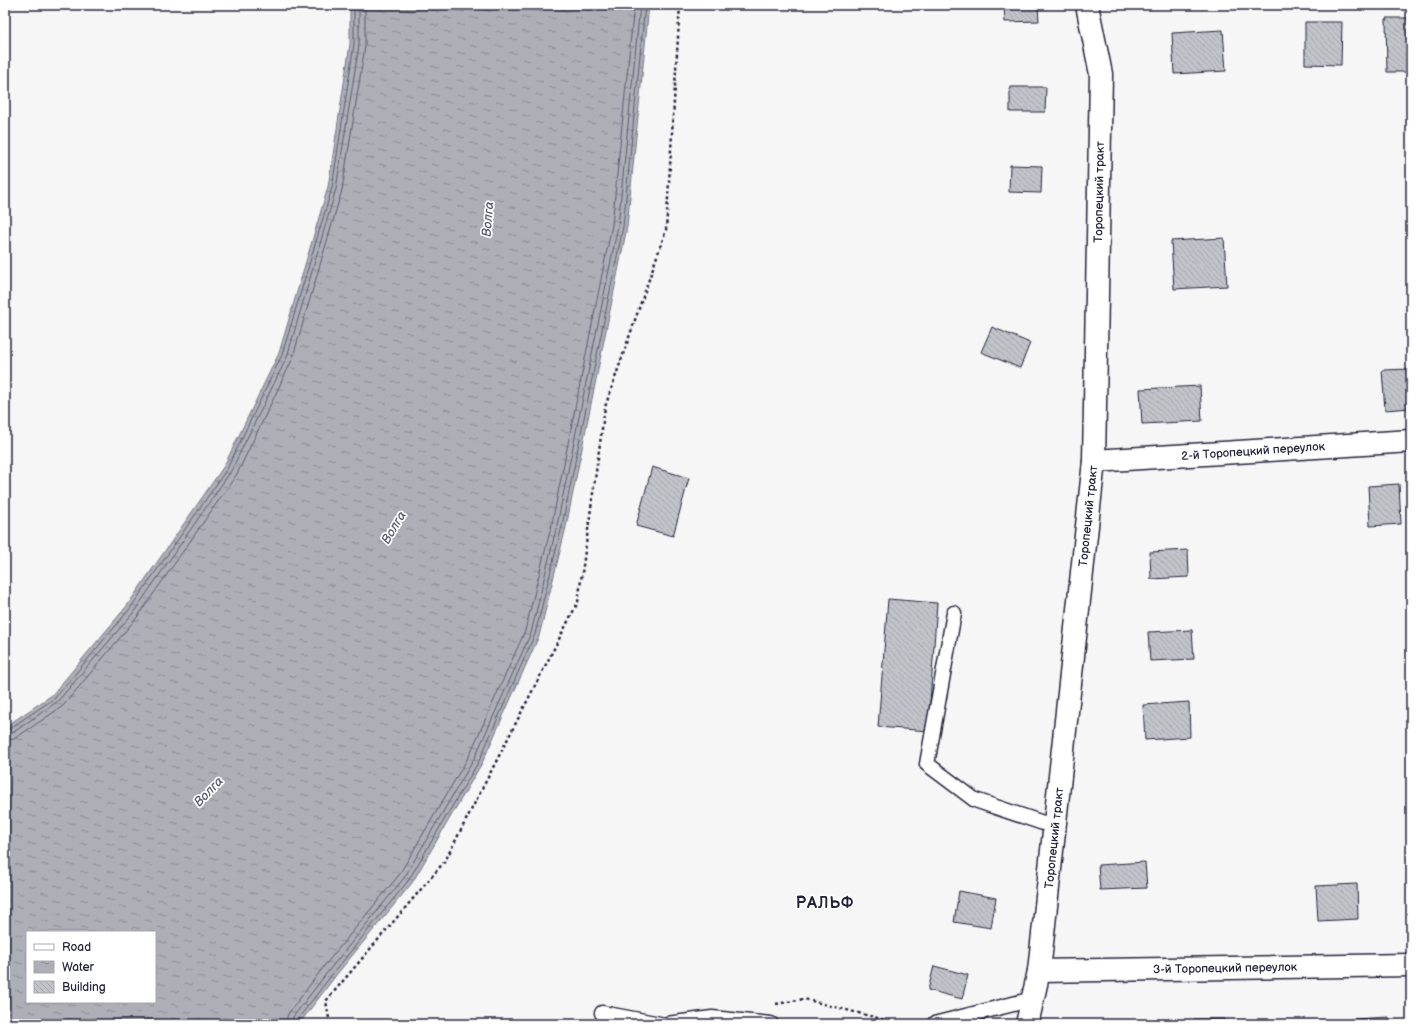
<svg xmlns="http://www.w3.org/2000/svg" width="1416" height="1029" font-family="'Balsamiq Sans',sans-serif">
  <defs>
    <pattern id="water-ripples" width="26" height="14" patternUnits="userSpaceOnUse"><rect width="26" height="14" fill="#aeaeb7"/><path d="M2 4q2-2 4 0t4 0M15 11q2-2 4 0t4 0" fill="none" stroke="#8d8d96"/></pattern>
    <pattern id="building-back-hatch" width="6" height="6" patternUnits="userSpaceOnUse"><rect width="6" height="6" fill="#c2c2c9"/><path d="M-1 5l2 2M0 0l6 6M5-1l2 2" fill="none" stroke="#a6a6ae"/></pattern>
  </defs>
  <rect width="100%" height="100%" fill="#f6f6f7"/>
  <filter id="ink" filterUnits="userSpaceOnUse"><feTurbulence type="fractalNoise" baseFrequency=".025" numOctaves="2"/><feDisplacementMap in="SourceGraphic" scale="8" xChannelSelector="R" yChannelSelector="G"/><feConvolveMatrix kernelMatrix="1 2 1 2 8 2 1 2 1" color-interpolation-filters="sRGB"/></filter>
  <g filter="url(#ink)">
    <path fill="url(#water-ripples)" stroke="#767685" fill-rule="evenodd" d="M350 5H649L627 227 566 527 539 636 482 763 412 883 337 974 299 1024H5V727L52 695 126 607 224 466 279 353 328 187 350 44ZM27 932H155V1002H27Z"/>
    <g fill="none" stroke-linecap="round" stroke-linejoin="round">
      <path stroke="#5a5a6d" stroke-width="1" d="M5 730 9 729 55 698 129 610 227 469 282 355 332 188 354 44V5
        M5 735 11 734 58 701 133 613 231 471 287 357 336 189 359 45V5
        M5 741 14 739 63 706 138 616 237 474 292 360 342 190 365 46V5
        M285 1024 288 1014 325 965 399 875 469 756 525 631 552 523 612 225 634 5
        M291 1024 293 1017 330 969 404 878 474 759 531 633 557 525 618 226 640 5
        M296 1024 297 1020 334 972 408 881 479 761 535 634 562 526 623 227 645 5"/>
    </g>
    <path fill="url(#building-back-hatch)" stroke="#22223b" d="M1004 5H1038L1039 21 1005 22Z
      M1386 18H1411V72H1387Z
      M1305 22H1342L1341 65 1305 64Z
      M1223 30 1226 71 1174 74 1172 33Z
      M1010 87H1046L1045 112H1010Z
      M1010 165 1042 166 1041 193 1009 192Z
      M1224 238 1227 286 1174 289 1171 241Z
      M992 327 1030 343 1020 368 981 352Z
      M1411 369V408L1385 410 1382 370Z
      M1200 386 1202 421 1142 424 1140 389Z
      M652 467 689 478 673 536 636 526Z
      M1399 484 1401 524 1370 526 1368 486Z
      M1188 550 1189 577 1151 579 1150 552Z
      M888 599 937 603 928 731 878 727Z
      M1192 630 1194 659 1150 661 1148 632Z
      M1189 702 1190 737 1145 740 1143 705Z
      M1145 862 1147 888 1100 890 1098 865Z
      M1357 884 1358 919 1318 921 1316 886Z
      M959 891 996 898 991 928 954 922Z
      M934 966 968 975 962 999 928 990Z
      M1389 1017V1024H1338V1020Z
      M1194 1019H1224V1024H1194Z"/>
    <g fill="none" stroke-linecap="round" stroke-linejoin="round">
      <defs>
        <path id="lane" d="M954 613 927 764 975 800 1055 827
          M602 1013 660 1024
          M667 1024 712 1018 771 1024
          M934 1024 1033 999"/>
        <path id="street" d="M1094 461 1411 441
          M1039 971 1411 965"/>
        <path id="secondary" d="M1027 1024 1039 971 1094 461 1101 74 1087 5"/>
      </defs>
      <use href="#lane" stroke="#22223b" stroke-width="17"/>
      <use href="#street" stroke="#22223b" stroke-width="25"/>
      <use href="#secondary" stroke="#22223b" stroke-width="25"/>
      <path stroke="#22223b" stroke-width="2.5" stroke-dasharray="3 3" stroke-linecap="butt" d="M776 1004 804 999 901 1024
        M330 1024 326 1001 445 861 578 602 605 407 666 230 680 5"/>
      <use href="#lane" stroke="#fff" stroke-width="14"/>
      <use href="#street" stroke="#fff" stroke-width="22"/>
      <use href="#secondary" stroke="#fff" stroke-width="22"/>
    </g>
  </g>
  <g text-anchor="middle" stroke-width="3.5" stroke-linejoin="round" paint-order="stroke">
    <g font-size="12" fill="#22223b" stroke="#fff">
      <text transform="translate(1099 192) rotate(-89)" y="4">Торопецкий тракт</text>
      <text transform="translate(1253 451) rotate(-4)" y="4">2-й Торопецкий переулок</text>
      <text transform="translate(1088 516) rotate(-84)" y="4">Торопецкий тракт</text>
      <text transform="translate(1054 838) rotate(-84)" y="4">Торопецкий тракт</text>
      <text transform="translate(1225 968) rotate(-1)" y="4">3-й Торопецкий переулок</text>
    </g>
    <g font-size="13" font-style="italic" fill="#5a5a6d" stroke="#fff">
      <text transform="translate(487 219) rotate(-85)" y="5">Волга</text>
      <text transform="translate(393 527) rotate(-59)" y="5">Волга</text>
      <text transform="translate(208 791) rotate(-46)" y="5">Волга</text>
    </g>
    <g font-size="16" font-weight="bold" letter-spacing="1" fill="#22223b" stroke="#fff">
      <text x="825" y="908">РАЛЬФ</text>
    </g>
  </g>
  <rect width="1416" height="1029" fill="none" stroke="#fff" stroke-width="20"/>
  <rect x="10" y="10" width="1396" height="1009" fill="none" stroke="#22223b" stroke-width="1.5" filter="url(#ink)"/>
  <rect x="26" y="931" width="130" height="72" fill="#ffffff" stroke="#a7a7b1"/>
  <rect x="34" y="944" width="20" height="6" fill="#ffffff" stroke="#a7a7b1"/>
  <text x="62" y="951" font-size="12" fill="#22223b">Road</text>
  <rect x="34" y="961" width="20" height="12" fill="url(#water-ripples)" stroke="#a7a7b1"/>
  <text x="62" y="971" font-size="12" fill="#22223b">Water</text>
  <rect x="34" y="981" width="20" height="12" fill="url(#building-back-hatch)" stroke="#a7a7b1"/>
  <text x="62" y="991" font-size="12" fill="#22223b">Building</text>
</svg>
